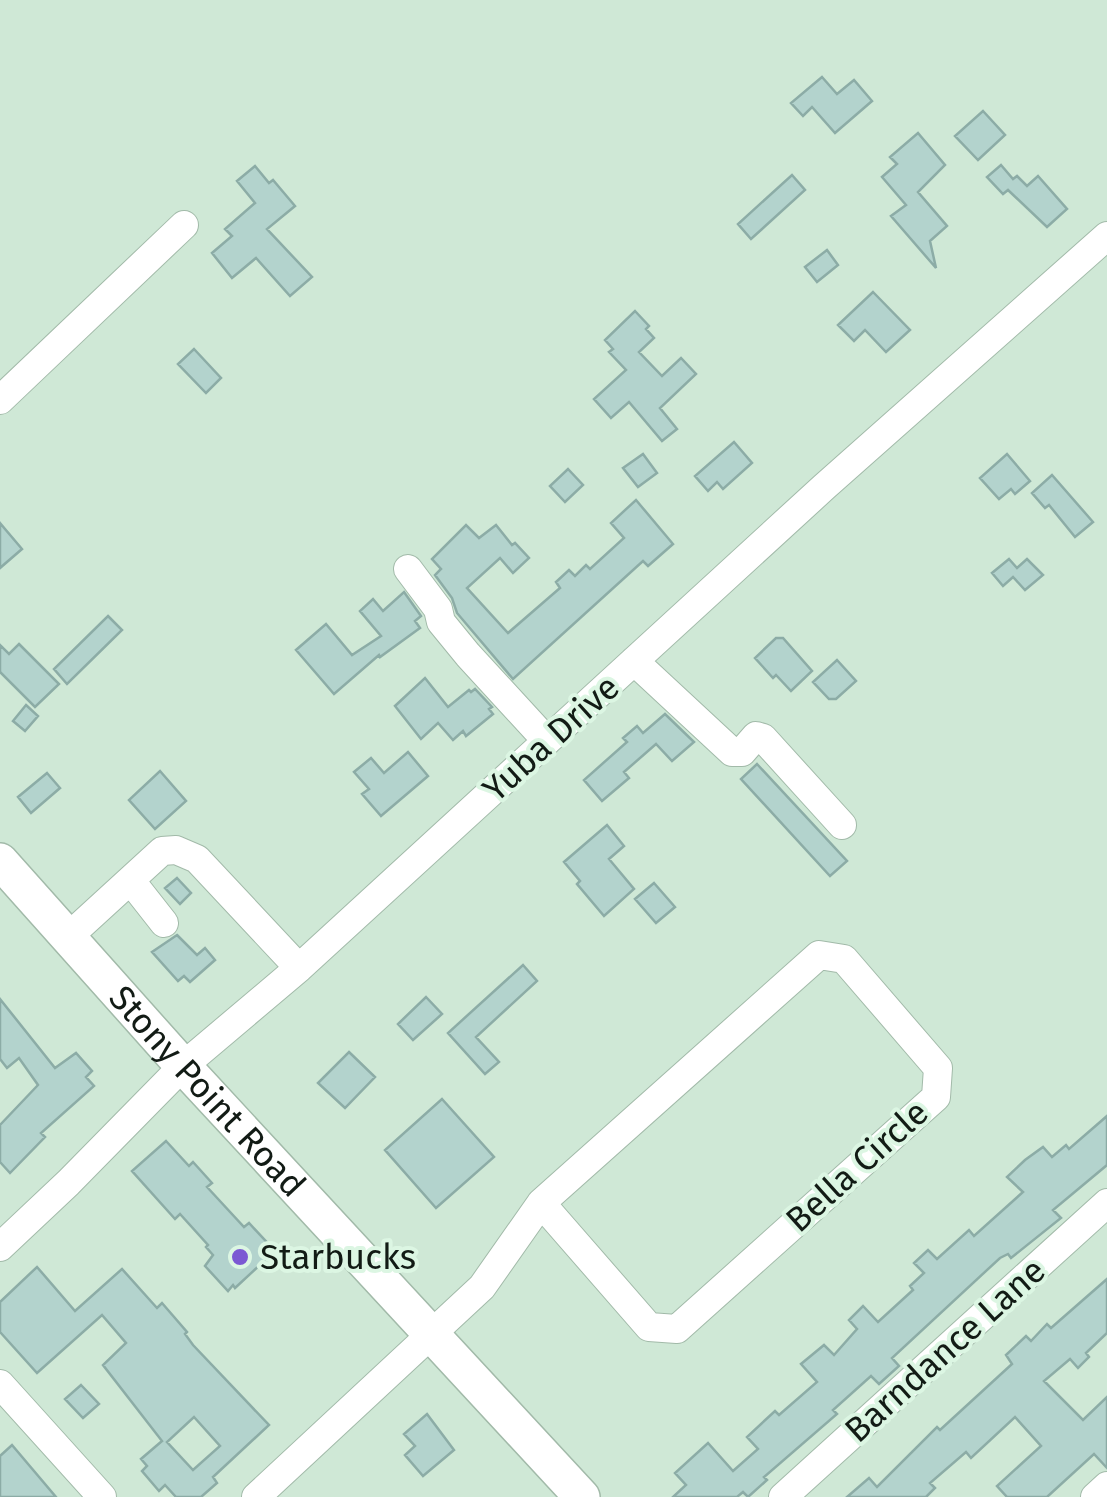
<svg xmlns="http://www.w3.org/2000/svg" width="1107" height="1497" font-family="'Fira Sans',sans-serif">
  <rect width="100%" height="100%" fill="#cfe8d6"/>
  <path fill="#b3d3cd" stroke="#8caca6" stroke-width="2.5" fill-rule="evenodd" d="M822 77 837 94 854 80 872 101 835 133 812 107 803 116 791 103Z
    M983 111 1005 135 978 160 955 136Z
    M918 133 945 165 918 192 947 226 930 241 936 268 891 216 906 205 882 177 897 164 890 157Z
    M1001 165 1013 179 1017 176 1027 186 1038 176 1067 209 1047 227 1008 190 1003 194 987 177Z
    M255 166 269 183 273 180 295 206 267 229 312 277 290 296 256 258 232 278 212 253 232 236 225 229 255 203 237 181Z
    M792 175 805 190 751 239 738 224Z
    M827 250 838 265 817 282 805 267Z
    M873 292 910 330 886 352 865 330 854 341 838 325Z
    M635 311 649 326 646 329 654 338 639 352 662 376 681 358 696 374 660 408 677 429 662 441 629 402 611 418 594 399 626 370 609 352 613 349 605 340Z
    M194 349 221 378 206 393 178 364Z
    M734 442 752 463 723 489 717 482 708 491 695 476Z
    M643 454 657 473 638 487 623 468Z
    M1007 454 1030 481 1015 494 1011 489 999 499 980 478Z
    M568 469 583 485 565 502 550 486Z
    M1052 475 1093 522 1075 537 1049 505 1045 508 1032 493Z
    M636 500 673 544 648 566 643 561 513 679 457 613 452 598 435 575 441 569 432 559 466 525 479 538 496 525 512 545 515 543 529 558 513 573 500 558 467 588 508 633 560 588 556 582 569 570 575 576 586 565 590 569 624 538 611 523Z
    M0 523 22 549 0 568Z
    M1009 559 1017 568 1027 559 1043 575 1025 590 1013 577 1003 586 992 573Z
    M404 592 421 616 415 621 420 628 380 657 379 655 334 694 296 650 326 624 352 655 381 636 360 611 373 599 383 611Z
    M108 616 122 630 67 684 54 669Z
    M776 638H783L812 671 791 691 776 675 773 678 755 658Z
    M19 644 59 684 35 707 0 672V645L9 654Z
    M837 660 856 681 836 699H829L813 682Z
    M425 678 448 707 469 690 471 692 475 689 492 707 489 709 493 714 466 736 463 731 453 740 438 723 421 739 395 706Z
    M26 705 38 716 25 731 13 721Z
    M665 714 694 742 672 761 656 744 624 772 629 778 602 801 584 780 627 742 623 738 637 726 643 733Z
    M408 752 428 776 381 816 362 794 369 789 354 772 371 758 384 773Z
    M757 764 847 861 830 876 741 779Z
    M160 771 186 801 155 829 129 800Z
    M47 773 60 788 31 813 18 797Z
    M607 825 624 846 609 859 634 889 604 916 577 884 580 881 564 862Z
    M177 878 191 893 180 904 165 888Z
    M654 883 675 907 656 923 635 899Z
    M177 935 197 955 205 948 215 960 190 982 184 976 178 981 152 952Z
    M523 965 537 981 476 1037 499 1062 485 1074 448 1033Z
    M426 997 442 1014 413 1040 398 1024Z
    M0 999 55 1068 76 1053 92 1071 86 1077 94 1086 41 1133 45 1137 10 1173 0 1162V1125L38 1085 19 1058 7 1068 0 1059Z
    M349 1052 375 1077 345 1108 318 1083Z
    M442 1099 494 1157 436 1208 385 1150Z
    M1107 1116V1165L1053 1210 1061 1218 1011 1258 1008 1254 1000 1258 892 1358 899 1366 879 1384 871 1376 833 1410 837 1414 764 1477 767 1480 748 1497 743 1492 737 1497H673L686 1485 675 1473 708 1443 733 1471 758 1449 747 1437 775 1411 779 1415 817 1382 801 1364 824 1345 834 1355 857 1329 849 1320 863 1306 878 1322 913 1290 910 1286 924 1273 914 1263 928 1250 937 1259 969 1230 974 1236 1023 1192 1007 1177 1025 1160 1043 1147 1052 1157 1066 1145 1069 1149Z
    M166 1141 189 1166 193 1162 212 1183 207 1187 244 1227 249 1223 275 1251 235 1288 233 1285 228 1291 205 1266 213 1255 206 1247 208 1245 180 1214 175 1219 132 1171Z
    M37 1267 75 1311 122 1269 157 1308 162 1303 187 1332 185 1334 193 1345 269 1425 213 1477 217 1483 201 1497H176L165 1485 159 1491 142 1471 147 1466 141 1459 162 1441 103 1365 126 1343 102 1315 37 1373 0 1332V1302ZM194 1417 220 1446 193 1470 167 1442Z
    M1107 1279V1333L1086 1353 1089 1357 1078 1368 1070 1359 1044 1381 1083 1420 1107 1397V1468L1094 1454 1047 1497H1007L997 1486 1041 1446 1015 1417 971 1458 966 1452 930 1483 935 1488 926 1497H847L869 1478 877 1487 937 1427 940 1430 1012 1364 1006 1355 1026 1336 1031 1341 1047 1324 1051 1328Z
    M81 1385 99 1404 83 1418 65 1399Z
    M427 1414 454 1450 423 1476 405 1455 415 1446 404 1434Z
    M12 1445 56 1497H0V1456Z"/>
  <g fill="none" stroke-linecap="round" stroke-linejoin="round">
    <defs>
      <path id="minor" d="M0 400 184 225
        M408 569 438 609 441 622 468 655 547 741
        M634 661 732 752H742L756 736 763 738 842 825
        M131 881 164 923
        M68 937 162 851 176 850 197 859 299 968
        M0 1247 68 1183 183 1066 299 968 824 487 1107 236
        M0 1384 102 1497
        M256 1497 482 1287 541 1203 819 955 844 959 938 1068 936 1097 677 1329 649 1327 541 1203
        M783 1497 1107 1203
        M1095 1497 1107 1486"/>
      <g id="major">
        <path id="s1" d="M0 861 183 1066 582 1497"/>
      </g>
    </defs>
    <use href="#minor" stroke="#a2baa9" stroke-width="30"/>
    <use href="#major" stroke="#a2baa9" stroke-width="38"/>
    <use href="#minor" stroke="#fff" stroke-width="28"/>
    <use href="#major" stroke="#fff" stroke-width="35"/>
  </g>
  <circle fill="#7b59d3" stroke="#dcf6e3" stroke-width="4" cx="240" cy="1257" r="10"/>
  <g text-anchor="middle" stroke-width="8" stroke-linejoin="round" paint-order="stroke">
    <g font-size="35" fill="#121b15" stroke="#dcf6e3">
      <text transform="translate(551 738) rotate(-42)" y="12">Yuba Drive</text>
      <text dy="12" stroke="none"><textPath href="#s1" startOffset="310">Stony Point Road</textPath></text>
      <text transform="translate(857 1166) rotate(-42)" y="12">Bella Circle</text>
      <text transform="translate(945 1350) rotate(-42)" y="12">Barndance Lane</text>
    </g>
    <g font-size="35" fill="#121b15" stroke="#dcf6e3" text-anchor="start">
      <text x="260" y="1269">Starbucks</text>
    </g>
  </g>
</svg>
